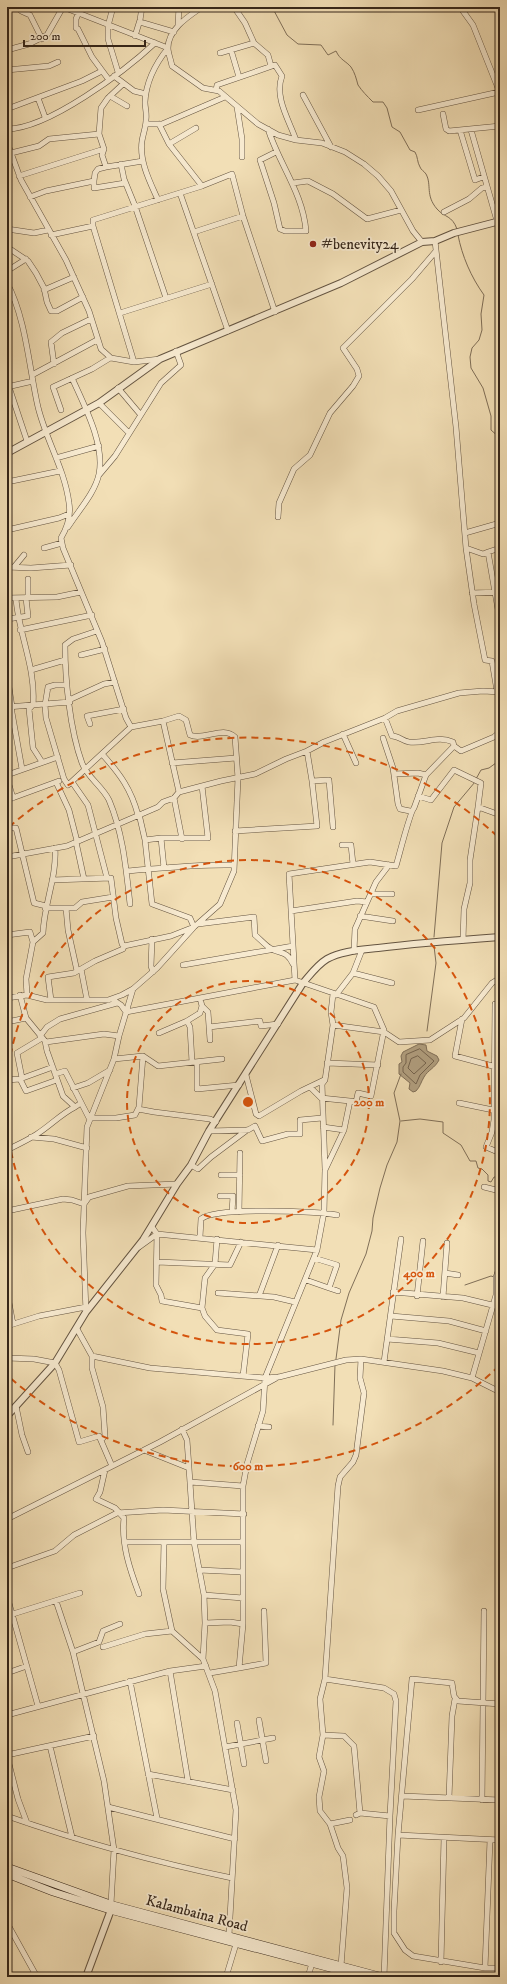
<svg xmlns="http://www.w3.org/2000/svg" width="507" height="1984" font-family="'IM FELL DW Pica',serif">
  <rect width="100%" height="100%" fill="#f2dfb6"/>
  <filter id="stains"><feTurbulence type="fractalNoise" baseFrequency=".005" numOctaves="4"/><feColorMatrix values="0 0 0 0 .2 0 0 0 0 .09 0 0 0 0 .02 0 0 0 .5 -.17"/></filter>
  <radialGradient id="worn" r=".72"><stop offset=".6" stop-color="#630" stop-opacity="0"/><stop offset="1" stop-color="#630" stop-opacity=".3"/></radialGradient>
  <path fill="#b2a081" stroke="#806f58" d="M419 1044 426 1045 427 1051 437 1056 439 1060C435 1068 428 1070 424 1077 421 1082 420 1087 416 1091L413 1092 409 1089 410 1083 399 1074V1064L402 1062 401 1056 403 1052Z"/>
  <g fill="none" stroke-linecap="round" stroke-linejoin="round">
    <path stroke="#74634e" stroke-width="1" d="M420 1049 434 1061 420 1075 416 1084 403 1072V1067L406 1063V1055Z
      M418 1056 426 1063 414 1074 408 1068 411 1059Z"/>
    <path stroke="#806f58" stroke-width="1" d="M272 7 287 35 298 44 321 45 328 55 336 51C340 60 346 61 351 67 355 73 356 78 358 85 362 91 367 96 373 102H383L387 108 392 127 400 132 410 150 415 152C418 157 417 162 420 167 421 170 424 171 426 174 432 185 425 195 437 209 445 218 452 215 457 229
      M458 235C462 256 471 277 484 295L481 314 482 330 479 340 472 348 470 357 471 368 483 388 491 416V430L500 438
      M476 779 481 770 489 768 500 760
      M434 937 442 843 454 807 475 782
      M427 1031 436 963 434 946
      M401 1121 420 1119 443 1122V1133L461 1145 470 1161H476L478 1168 482 1169 488 1175V1181L491 1182 494 1177H500
      M465 1285 491 1276 494 1277
      M336 1359 341 1320 349 1293 366 1254 372 1231 373 1218 380 1188 387 1165 397 1142 400 1121 394 1093 401 1074
      M333 1425 335 1365"/>
    <defs>
      <path id="minor" d="M19 7 21 11 30 15 42 39
        M63 7 168 48C156 63 146 82 145 102 145 108 147 113 146 120 146 127 143 134 142 141 139 161 150 182 158 200
        M113 7 108 26V39L118 72
        M202 7C189 16 168 29 168 48 168 53 171 60 172 66L203 88 219 91 258 124 278 135 296 140 322 143 345 152 364 164 378 176 391 191 413 231 422 242
        M234 7 245 23 254 43 268 55 271 66
        M460 7 473 25 500 93
        M79 12 76 19V28L78 29 92 57 109 80
        M140 22 174 32
        M178 25 179 7
        M135 36 140 20 142 7
        M7 50 29 44 47 35 63 7
        M231 50 239 77
        M220 53 254 43
        M7 70 49 66 58 62
        M114 76 134 91 146 94
        M216 90 217 85 275 65 282 76C274 97 289 120 296 140
        M303 95 331 147
        M110 96 127 106
        M38 98 45 117
        M237 107 242 139V157
        M7 109 82 81 102 71
        M418 110 499 92
        M443 114 446 129 449 131 500 126
        M146 124H162L225 97
        M159 124 169 144 202 186
        M7 129C48 129 125 71 155 43
        M268 129C279 164 303 193 306 231H285L280 229 274 203 260 160 276 152
        M460 130 475 180 483 177
        M471 130 497 221
        M7 142 21 180 66 260 89 311 101 349 111 358 134 362 160 359
        M169 144 196 128
        M11 153 39 146 49 139 99 134
        M121 164 124 179 135 206 166 298
        M106 167 102 155 104 149 99 134 101 108 108 98 123 84
        M19 176 104 149
        M94 181V188L125 183
        M293 183 308 181 333 194 367 219 401 210
        M180 193 228 331
        M30 197 46 191 94 181 95 173 98 169 106 167 143 161
        M444 212 469 199 482 188 487 187
        M93 226 134 362
        M7 229 34 233 48 230
        M194 232 243 216
        M51 235 93 226V220L202 186 232 174 243 216 275 312
        M435 241 456 427 466 548 483 554 488 552 500 621
        M7 247 28 261 36 273 44 288 47 302 51 311H57L83 297
        M7 271 26 259
        M7 283C26 318 29 368 38 407 46 440 65 470 69 503 71 515 67 528 61 538L63 548 102 642 126 718 131 727 163 721 179 792
        M44 290 74 277
        M120 313 212 284
        M54 364 51 342 62 333 91 319
        M32 375 97 340
        M7 381 27 441
        M7 387 33 381
        M118 388 140 414
        M99 403 129 433
        M61 410 53 387 92 369 110 358
        M56 458 99 446
        M99 475 115 456 161 383 181 365 176 351
        M7 482 60 471
        M278 517 279 503 294 469 310 455 330 413 353 386 359 376 357 369 343 348 412 279 436 251
        M68 527C78 511 95 493 99 474 105 444 84 405 72 378
        M7 530 59 518 69 514
        M465 533 500 523
        M44 548 62 543
        M466 548 474 604 485 660 492 661 497 691
        M488 552 500 548
        M7 567 31 568 71 565
        M14 567 24 555
        M28 579V598
        M472 593 500 592
        M7 598 57 597 81 592
        M16 599C19 635 36 668 33 705L29 709 33 748 42 762
        M7 619 28 616 26 598
        M20 630 92 615
        M97 631 73 639 65 645C65 680 70 730 82 763 87 777 102 786 109 800 123 833 126 868 130 904
        M81 655 105 649
        M31 670 65 660
        M7 674 12 707
        M67 685H55L48 687 45 705 46 718 64 779 68 785 131 727
        M69 700 104 684 115 682
        M7 707 70 702
        M11 707 22 769
        M385 718 392 736C399 736 402 741 409 742 426 744 437 735 453 742L454 746 461 751 494 737 500 732
        M90 724 87 716 124 709
        M343 734 356 763
        M383 738 393 768 398 804 400 809 410 811
        M102 754C120 774 131 789 138 815
        M172 763 236 758
        M394 774 418 773 426 775
        M7 778 10 774 58 757
        M7 778 13 798
        M312 781 329 780 333 827
        M56 782 69 810 77 841
        M72 782 88 805 107 878
        M418 796 431 800 454 770 481 783 478 807 500 815
        M174 798 182 839
        M7 800 59 781
        M7 828H16L34 903 46 906
        M235 831 317 826 312 781 307 751
        M161 838 164 868
        M145 840 161 838H208L202 786
        M76 842 84 879
        M342 845H351L353 864
        M7 857 67 846 158 807 163 802 174 798 179 792 221 781 255 774 286 759 307 751 324 742 385 718 397 711 459 693 483 691 500 692
        M127 871C163 868 197 864 234 865
        M52 880 111 878 116 918 122 944 124 946
        M371 894H392
        M45 908H75L82 902 113 897
        M66 908 68 930 77 971
        M291 911 357 901 367 902
        M360 916 393 921
        M198 924 254 917 255 935C260 939 265 945 270 948 280 955 286 949 293 964
        M7 935 30 932 33 942
        M152 939 151 966 153 972
        M463 940 464 909 470 883V860L478 807
        M354 951 355 929 376 882 389 865
        M183 965 293 946
        M81 969 87 1000
        M353 973 392 983
        M295 980 289 874 370 862 396 866C399 856 410 812 414 808L426 775 454 746
        M20 995 26 1018 45 1041 47 1051 63 1096 75 1107 81 1103
        M27 995 26 979 33 942 43 933C44 904 57 877 55 848
        M336 995 353 973 362 950
        M7 998 27 995 47 1000H108L122 995 133 989 157 968 194 927 220 904 234 871 238 778 235 737C223 725 204 741 190 735L186 720 179 716 163 721
        M112 999 121 1005 126 1012 295 980 374 1007 384 1030 371 1096 358 1093 356 1102 350 1101 344 1130 325 1170 324 1212 317 1250 265 1378 263 1411 247 1464 243 1486V1624L239 1668 210 1673
        M51 1000 48 977 74 973 95 961 123 949 124 946 171 936 194 927 190 918 152 904 145 840 139 814
        M495 1004 494 1120 492 1132 486 1147 500 1153
        M202 1006 208 1012 210 1040
        M462 1019 455 1056 500 1068
        M7 1022 26 1018
        M333 1025 384 1032 399 1042 430 1040 464 1018 492 983 500 978
        M209 1027 260 1021 261 1026 278 1024
        M159 1033 187 1021
        M40 1036 47 1027 60 1019 117 1003
        M46 1042 104 1034 119 1036
        M114 1059 143 1056 158 1066 222 1059
        M192 1062 190 1027 187 1021 200 1013 202 1006 200 998
        M197 1062V1089L239 1085
        M327 1063 378 1065
        M55 1074 65 1071 89 1118H116L135 1115 139 1107 143 1056
        M246 1075 256 1114 259 1116 301 1091 324 1080
        M22 1078 17 1053 42 1038
        M20 1079 26 1091 57 1080
        M7 1080 20 1079 53 1067
        M310 1087 321 1098 350 1101
        M73 1088 88 1083 110 1070
        M459 1103 493 1110
        M138 1109 154 1112 210 1119 216 1122
        M323 1127 344 1130
        M209 1131 248 1130 255 1126 262 1141 288 1134H300V1120L322 1118
        M31 1137 54 1139 87 1148
        M7 1150C17 1145 28 1140 37 1134 51 1125 61 1114 75 1107
        M191 1165 198 1169 211 1157 247 1130
        M325 1169 322 1084 325 1080 333 1025 331 1012 333 994
        M221 1175H240
        M484 1187 500 1191
        M220 1196H233L232 1212
        M7 1211 63 1199 72 1200 84 1204 89 1197 128 1186 177 1184
        M239 1212 240 1153
        M152 1227 157 1234 317 1250
        M157 1234 156 1285 161 1295 162 1301 202 1308 205 1316 217 1330 248 1334 243 1376
        M200 1237 201 1219C215 1207 317 1211 337 1215
        M139 1247 157 1234
        M157 1262 230 1265 241 1242
        M445 1273 458 1275
        M306 1280 329 1288 337 1265 314 1258
        M329 1288 338 1291
        M7 1292 13 1324
        M393 1292 463 1298 492 1305
        M218 1293 274 1297 295 1302
        M259 1296 278 1245
        M417 1296 423 1241
        M443 1297 447 1243
        M202 1308 205 1278 215 1264 217 1239
        M86 1312 83 1233 87 1127 114 1059 119 1036 133 989
        M391 1316 449 1321 486 1331
        M7 1326 39 1316 86 1307
        M77 1329 92 1356 150 1368 265 1378 279 1377 346 1360 361 1359 443 1371 472 1378 500 1392
        M387 1339 438 1343 479 1353
        M92 1356V1368L103 1407 105 1436 101 1440
        M7 1358 34 1359 55 1363 59 1370 79 1442 99 1436 112 1466
        M384 1362 401 1239
        M472 1378 496 1295V1277L500 1266
        M16 1406 22 1435 28 1452
        M258 1426 269 1427
        M182 1429 187 1440 189 1468
        M144 1450 189 1468 194 1542 204 1595 205 1623 203 1659 215 1691 236 1810 229 1935
        M105 1470 100 1492 96 1499 115 1508 124 1518C121 1544 130 1570 139 1594
        M190 1482 243 1486
        M7 1519 160 1442 278 1377
        M126 1542H243
        M164 1542 163 1589 172 1631 203 1659
        M7 1568 55 1551 74 1535 117 1513 163 1510 244 1514
        M199 1570 242 1572
        M204 1595 243 1598
        M7 1596 38 1706
        M56 1601 73 1652 104 1781 114 1850 111 1904
        M13 1614 80 1593
        M205 1623 230 1622 243 1624
        M103 1647 145 1634 172 1631
        M73 1652 99 1642 103 1631 120 1624
        M239 1668 266 1663 264 1611
        M170 1671 188 1781
        M7 1673 27 1666
        M325 1679 384 1688 394 1694 396 1701 390 1816 384 1977
        M130 1681 157 1818
        M500 1704 458 1701 454 1696 452 1683 412 1679 398 1835 394 1911V1933L405 1950 413 1956 485 1968H500
        M7 1715 170 1671 206 1666
        M259 1720 266 1761
        M237 1723 244 1764
        M323 1735 319 1757 324 1771 319 1797 320 1811 330 1824 338 1848 343 1856 347 1888 341 1966
        M50 1746 72 1837
        M225 1747 273 1738
        M7 1755 94 1736
        M7 1756 18 1799 27 1823
        M148 1774 233 1790
        M402 1796 500 1800
        M449 1798 452 1716 455 1699
        M482 1800 484 1611
        M108 1807 235 1839
        M360 1813 390 1816
        M356 1815 360 1813 354 1746 344 1736 323 1735 320 1699 325 1679 338 1486 340 1477 353 1462 356 1455 364 1393 360 1378 361 1359
        M7 1816C81 1842 155 1862 232 1878
        M330 1824 350 1820
        M398 1835 500 1840
        M7 1923 37 1977
        M441 1962 444 1838
        M485 1968 490 1840
        M226 1977 236 1944
        M308 1977 312 1963"/>
      <path id="tertiary" d="M7 453 99 403 160 359 341 283 422 242 435 241 454 233 500 221
        M7 1416 55 1363 86 1312 143 1240 177 1184 191 1165 209 1131 303 983C310 975 317 965 327 959 341 951 361 950 378 948 418 943 459 940 500 937
        M86 1977 112 1907"/>
      <path id="secondary" d="M7 1867 113 1905 383 1977
        M7 1874 53 1892 110 1910 364 1977"/>
    </defs>
    <use href="#minor" stroke="#645441" stroke-width="6"/>
    <use href="#tertiary" stroke="#645441" stroke-width="8"/>
    <use href="#secondary" stroke="#35261a" stroke-width="8"/>
    <use href="#minor" stroke="#f7ead0" stroke-width="5"/>
    <use href="#tertiary" stroke="#f7ead0" stroke-width="6"/>
    <use href="#secondary" stroke="#f7ead0" stroke-width="7"/>
  </g>
  <g fill="none" stroke="#d6540d" stroke-width="2" stroke-dasharray="7 5">
    <circle cx="248" cy="1102" r="121"/>
    <path d="M7 1079A242 242 0 1 1 7 1125"/>
    <path d="M499 1366A364 364 0 0 1 9 1377M9 827A364 364 0 0 1 499 838"/>
  </g>
  <circle fill="#8f2418" stroke="#f7ead0" stroke-width="1.5" cx="313" cy="244" r="4"/>
  <g text-anchor="middle" stroke-width="3.5" stroke-linejoin="round" paint-order="stroke">
    <g font-size="15" fill="#35261a" stroke="#f7ead0" text-anchor="start">
      <text x="321" y="249">#benevity24</text>
    </g>
    <g font-size="15" fill="#35261a" stroke="#f7ead0">
      <text transform="translate(197 1913) rotate(15)" y="5">Kalambaina Road</text>
    </g>
  </g>
  <circle cx="248" cy="1102" r="6" fill="#d6540d" stroke="#f7ead0" stroke-width="2"/>
  <g font-size="12" text-anchor="middle" font-weight="bold" fill="#d6540d" stroke="#f7ead0" stroke-width="3.5" stroke-linejoin="round" paint-order="stroke">
    <text x="369" y="1106">200 m</text>
    <text x="419" y="1277">400 m</text>
    <text x="248" y="1470">600 m</text>
  </g>
  <rect width="507" height="1984" fill="none" stroke="#f2dfb6" stroke-width="24"/>
  <rect x="8" y="8" width="491" height="1968" fill="none" stroke="#35261a" stroke-width="2"/>
  <rect x="12" y="12" width="483" height="1960" fill="none" stroke="#35261a"/>
  <path d="M24 40v6h121v-6" fill="none" stroke="#35261a" stroke-width="2"/>
  <text x="30" y="40" font-size="12" fill="#35261a" stroke="#f7ead0" stroke-width="3" paint-order="stroke">200 m</text>
  <rect width="100%" height="100%" filter="url(#stains)"/>
  <rect width="100%" height="100%" fill="url(#worn)"/>
</svg>
